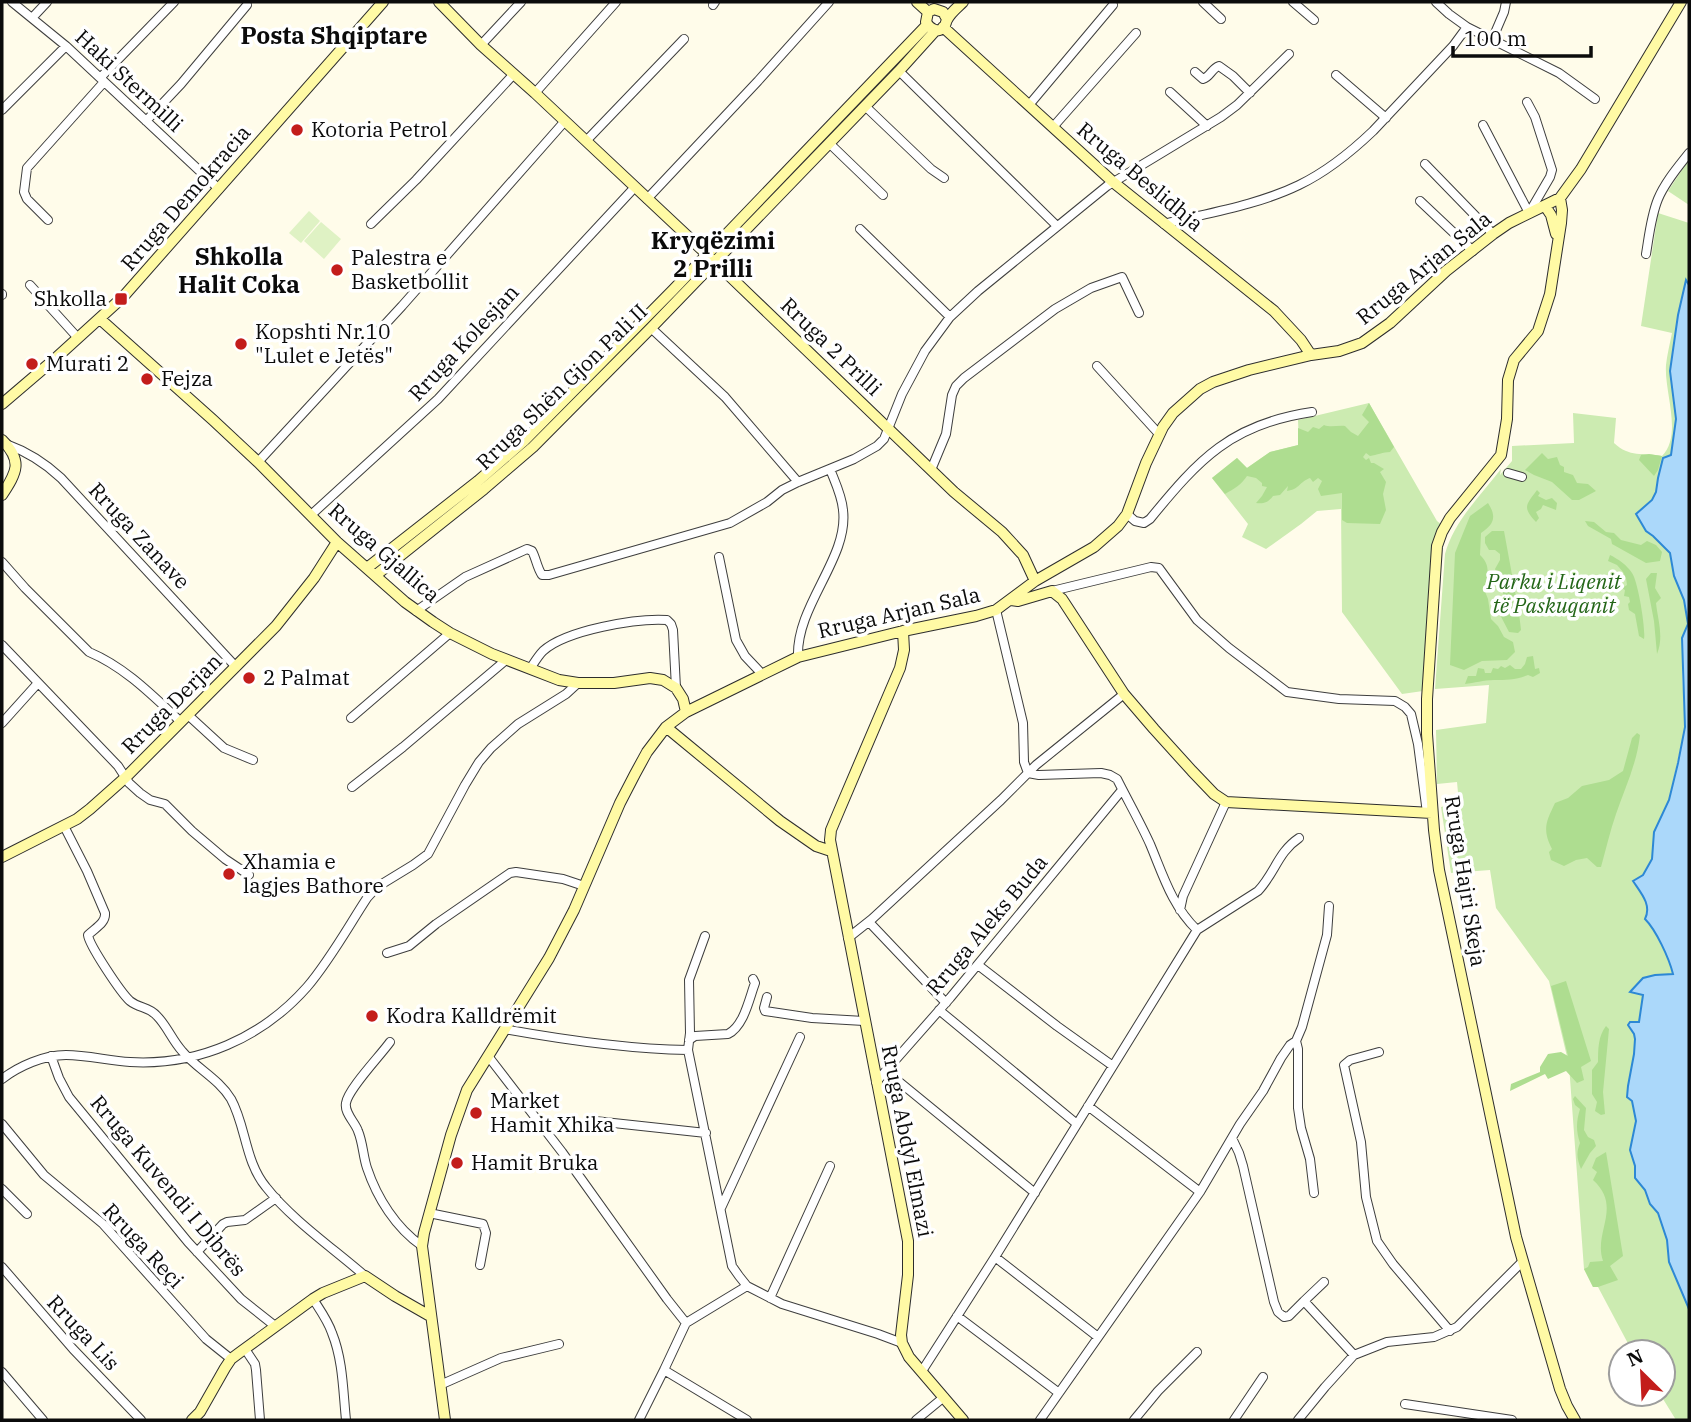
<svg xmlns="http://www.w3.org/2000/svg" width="1691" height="1422" font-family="'IBM Plex Serif',serif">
  <rect width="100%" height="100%" fill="#fffcea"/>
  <path fill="#ccebb1" d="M1688 161 1689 164V205L1668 191Z
    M1658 213 1689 223V285L1687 281 1678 315 1670 371 1676 419 1671 455 1663 458 1658 478 1656 492 1652 500 1646 531 1653 536 1670 553 1674 576 1684 600 1688 624 1685 632 1682 673 1685 727 1669 800 1654 832 1652 859 1643 875V896L1647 905 1649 912 1645 919C1656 930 1669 959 1673 974L1655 975 1644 978 1631 992 1643 994 1639 1022 1634 1034V1054L1628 1086 1627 1097 1632 1101 1636 1121 1630 1150 1635 1166V1178L1645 1190 1650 1204 1658 1213 1667 1240 1669 1262 1689 1309V1420H1676L1660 1394H1663V1352H1642L1641 1348 1632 1351 1598 1287H1593L1584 1269 1569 1065 1549 981 1496 908 1490 870 1451 873 1441 807 1459 803 1457 782 1437 784 1436 730 1486 723 1489 685 1435 689 1445 554C1454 521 1481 495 1501 469L1500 475 1512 461V446L1574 443 1573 413 1616 418 1614 443C1630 458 1642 452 1662 456 1683 435 1664 392 1666 365 1667 355 1670 343 1672 333L1641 326Z
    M1369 403 1437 521 1442 525 1434 543 1423 691 1402 694 1342 612 1341 509 1317 511 1301 524 1266 549 1242 537 1248 524 1212 478 1237 458 1247 468 1270 452 1299 445 1298 420Z"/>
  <path fill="#aedd90" d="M1369 403 1394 447 1390 452C1383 452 1377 455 1370 456L1366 453 1363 457 1366 460 1369 458 1371 463H1374L1384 469 1380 472 1386 482 1383 494 1386 510 1380 524 1347 523 1342 520V493L1321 496 1318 489 1322 481 1318 478 1313 482 1310 478C1299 482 1300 489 1287 491L1288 486 1280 495 1273 496C1268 503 1263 504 1256 503L1262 496 1267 487 1262 486V483L1256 478 1247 476C1242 484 1234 489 1225 494L1212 478 1237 458 1247 468 1270 452 1298 445V428L1308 432 1313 427 1319 429 1324 425C1331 428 1338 425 1345 426L1351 432 1358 436 1369 422 1362 415Z
    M1542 453 1548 459 1557 457 1560 465 1564 467V472L1573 475 1577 483 1588 484 1596 491 1579 500H1572L1552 482 1534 475 1525 470Z
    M1649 454 1662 456 1658 470 1654 476 1639 460 1641 455Z
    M1537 490 1540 493 1538 496 1546 500 1552 498 1557 503 1556 510 1543 505 1541 509 1536 512 1539 518 1536 522C1522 507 1526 505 1537 490Z
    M1488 503C1497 517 1494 524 1481 533L1480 555C1491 565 1488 576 1484 589L1488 599 1491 619 1498 626 1504 637 1513 642 1515 652 1507 660 1482 661 1464 670 1450 665 1455 553 1470 516Z
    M1585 521 1594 522 1606 532 1614 533 1621 540 1641 545 1647 541 1656 545 1662 552 1660 561 1646 563 1612 544 1611 539 1588 526Z
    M1492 531H1504L1519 613 1521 630 1518 633 1509 632 1497 609 1504 596 1501 587 1505 581 1498 576 1495 569 1500 560V554L1495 550H1489L1485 543V537Z
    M1610 555C1618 559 1627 565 1632 573 1638 581 1646 630 1644 639L1639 636 1635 614 1629 610 1628 604 1630 602 1629 597 1624 596 1625 590 1622 588 1627 585 1626 578 1623 572 1617 565 1608 561Z
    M1651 573H1657L1655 588 1661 598 1656 603C1658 621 1664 637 1657 654L1654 621 1646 579Z
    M1533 656 1535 669 1539 668 1540 673 1533 677 1528 675C1516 680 1506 680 1494 680 1484 680 1474 683 1465 684L1468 676H1476L1478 668 1484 669 1485 673H1491L1493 668 1498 669 1501 666 1505 668 1510 665 1515 669H1521L1525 664 1527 657Z
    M1637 733 1640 735C1637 763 1625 788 1616 814 1610 831 1606 849 1601 867H1597L1587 858 1576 860 1564 866 1551 860 1549 852 1552 849C1542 829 1546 822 1555 803L1568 798 1582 786 1609 780 1623 771 1632 738Z
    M1566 981 1591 1061 1581 1067 1584 1080 1577 1083 1566 1071 1548 1079 1545 1074 1510 1091 1511 1084 1540 1072V1067L1548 1054 1561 1052 1568 1056 1551 986Z
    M1606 1026 1609 1029 1603 1092 1605 1114 1601 1115 1595 1111 1597 1102 1592 1094V1070L1598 1062C1598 1050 1598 1036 1606 1026Z
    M1575 1096 1586 1108 1584 1130 1588 1137 1594 1140 1596 1146 1590 1153 1581 1169C1577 1159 1576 1153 1580 1143 1576 1131 1576 1122 1580 1109L1575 1105 1573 1099Z
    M1606 1152 1623 1256 1610 1266 1618 1280 1598 1287H1593L1584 1269 1588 1267 1590 1262 1603 1261C1593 1232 1623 1207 1593 1180L1597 1172 1592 1168 1596 1158Z"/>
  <path fill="#dff2c4" d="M309 211 320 221 301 243 289 233Z
    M321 222 341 239 324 259 304 241Z"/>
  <path fill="#abd8fa" stroke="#2d88d5" stroke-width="2" d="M1686 280 1689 285V1309L1669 1262 1667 1240 1658 1213 1650 1204 1645 1190 1635 1178V1166L1630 1150 1636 1121 1632 1101 1627 1097 1628 1086 1634 1054 1635 1039 1634 1034 1628 1025 1630 1022H1639L1643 995 1630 992 1643 978 1655 975 1673 974C1669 958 1656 930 1645 919 1652 905 1641 893 1633 881L1643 875 1652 859 1654 832 1669 800 1678 763 1685 727 1682 638 1688 624 1684 600 1674 576 1670 553 1653 536 1646 531 1636 514 1652 500 1656 492 1658 478 1663 458 1671 455 1676 419 1670 371 1678 315Z"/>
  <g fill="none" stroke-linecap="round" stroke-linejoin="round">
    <defs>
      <path id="street" d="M12 2 66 46 219 189
        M1203 2 1221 19
        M1293 2 1314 20
        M1436 2 1449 14 1467 27 1559 73 1595 99
        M713 5 715 2
        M32 18 47 2
        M1492 40 1504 12 1506 2
        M481 45 521 2
        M899 71 1057 226
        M1195 72 1203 79C1210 77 1212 68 1219 66L1233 76 1250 93
        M1336 75 1386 118
        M100 78 174 2
        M1170 92 1207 126
        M535 93 616 2
        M1527 102 1535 117 1552 170 1550 177 1529 213
        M1029 105 1113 5
        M865 106 931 169 944 178
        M2 110 66 46
        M146 121 181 84 247 5
        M1483 125 1529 213
        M1053 127 1136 33
        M586 141 684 39
        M829 143 883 195
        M1425 164 1493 234
        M647 199 758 81 829 2
        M1420 201 1473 251
        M48 220 27 199 24 192 27 168 104 82
        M371 224 416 180 513 75
        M1164 224C1208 213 1258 205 1299 185 1326 172 1351 152 1373 131L1453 46 1467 27
        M860 229 950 317
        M1646 254C1649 236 1651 216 1658 199 1665 182 1678 167 1689 153
        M30 285 78 338
        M2 294V295
        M651 328 725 397 798 482
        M1097 366 1159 434
        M6 444C28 452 44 462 61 478L236 667
        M258 462 402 306 565 121
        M931 470 946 434 952 395 956 386 964 378 1055 309 1091 288 1122 277 1139 313
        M1508 473 1522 477
        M1127 514 1135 521 1144 523 1150 519C1199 459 1231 424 1312 412
        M311 515 438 399 635 187
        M719 557 736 640 745 656 762 674
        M2 562 25 588 89 652C125 667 153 696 181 722
        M1052 591 1151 567 1159 568 1197 620 1229 648 1287 692 1339 699 1395 701 1405 707 1411 714 1418 744 1427 813
        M996 610 1023 723 1024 762 1028 773 1039 775 1101 773 1110 775 1117 779C1128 801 1140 822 1150 844 1163 875 1172 906 1197 930
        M416 611 465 577 527 549 532 551C536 558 537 568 542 575H549L730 523 767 502 782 490 798 482 854 459 877 446 884 439 902 394 925 351 950 317 978 291 1107 186 1221 117 1237 105 1289 54
        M2 645 118 766 129 783 140 793 150 800 165 804 192 831 225 859 249 875
        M798 657C796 605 849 558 843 510 842 496 835 482 830 469
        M530 669C534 663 538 656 543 651 566 630 637 618 667 620L671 624 673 630 676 688
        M188 715 224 748 253 760
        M351 718 450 633
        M2 723 38 683
        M352 787 403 747 506 660
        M64 826 87 871 105 913C106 923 95 928 88 935 89 945 121 993 130 1001 140 1009 148 1006 157 1016 167 1026 172 1040 182 1051 196 1068 219 1079 231 1099 246 1126 245 1162 266 1187 291 1219 334 1249 365 1276
        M1180 910 1183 896 1226 802
        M869 922 946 1003
        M705 936 689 980 690 1033 688 1050 732 1266 739 1276 747 1286 782 1304 878 1334 902 1343
        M848 938 872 919 1001 800 1036 765 1124 694
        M387 953 409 946 436 924 510 873 516 872 563 879 584 886
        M978 965 1057 1026 1113 1066
        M767 997 764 1008 765 1011 812 1018 864 1021
        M939 1010 1077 1124
        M504 1029C565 1040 626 1049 688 1050
        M689 1040 695 1036 728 1034C744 1026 749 999 755 983L753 979
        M390 1042C380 1056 348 1089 346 1103 344 1113 355 1122 358 1131 363 1143 363 1156 367 1168 377 1198 396 1228 422 1246
        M1379 1052 1350 1060 1344 1065 1361 1142 1366 1197 1377 1241 1393 1264 1450 1331
        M51 1056 59 1078 69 1097 188 1242 241 1299 275 1326
        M488 1056 562 1152 667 1299 686 1323
        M886 1071 1035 1193
        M2 1079C19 1066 44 1055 66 1055 88 1055 109 1061 130 1062 198 1066 262 1038 307 987 330 960 348 927 367 898L377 887 413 865 428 854 465 785 479 762 491 748 518 724 566 694 578 683
        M876 1082 950 998 1122 790
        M1088 1106 1200 1192
        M595 1121 706 1133
        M2 1124 44 1175 103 1224 206 1339 231 1359
        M1232 1138 1239 1153 1243 1166 1274 1302 1278 1312 1284 1317 1289 1316 1304 1301 1354 1355
        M2 1189 27 1214
        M1314 1193 1310 1159 1301 1128 1298 1108V1049L1296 1041 1302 1027 1327 935 1329 906
        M721 1208 800 1037
        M429 1213 483 1224 486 1233 480 1265
        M197 1252 223 1224 227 1222 245 1220 276 1198
        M995 1257 1098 1337
        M2 1267 73 1349 141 1420
        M770 1298 830 1166
        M313 1299C320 1310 328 1321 332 1333 343 1360 343 1391 346 1420
        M1304 1301 1324 1282
        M957 1316 1059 1393
        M245 1349 255 1364 256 1370 260 1420
        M664 1370 747 1420
        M922 1371 995 1257 1197 930 1258 891C1275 873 1278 852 1299 838
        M2 1372 43 1420
        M440 1385 501 1358 559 1344
        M1405 1404 1512 1420
        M639 1420 664 1370 686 1323 747 1286
        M916 1420 944 1397
        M1040 1420 1200 1192 1240 1124 1263 1091 1281 1058 1290 1045 1296 1041
        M1134 1420 1158 1391 1197 1352
        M1234 1420 1263 1377
        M1298 1420 1325 1387 1354 1355 1387 1342 1434 1337 1457 1327 1522 1262"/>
      <path id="secondary" d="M439 2 481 45 535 93 714 261 954 492 1002 532 1023 555 1035 581
        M917 2 928 12
        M947 19 943 12 934 9 928 12 926 22C930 29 939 35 945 25 946 24 946 21 947 20 950 13 958 7 963 2
        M943 27 1113 182 1274 311 1301 340 1311 355
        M1560 198 1562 210 1561 223 1550 294 1538 331 1514 360 1508 380 1507 419 1501 455 1450 518 1442 532 1437 546 1427 699V734L1434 830 1439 870 1516 1237 1560 1389 1567 1406 1575 1420
        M1545 206 1551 215 1556 234
        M100 319 213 420 258 462 337 542 405 602 433 622 450 633 492 654 559 680 578 683H614L650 678 663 680 676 688 683 699 686 712
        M2 404 57 357 123 297 383 2
        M2 440C23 461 17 472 2 495
        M367 568 478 481 524 441 673 290 927 25
        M376 575 484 489 533 447 651 328 899 71 936 30
        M1011 600 1018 601 1052 591 1062 599 1124 694 1154 729 1192 771 1214 794 1226 802 1432 813
        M903 631 904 650 900 668 839 811 831 830 830 840 908 1241V1275L901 1335 902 1343 909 1357 963 1420
        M666 727 780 821 816 846 831 851
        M2 857 77 819 90 809 126 777 276 626 314 578 337 542
        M192 1420 200 1412 225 1368 231 1359 239 1353 313 1299 323 1293 365 1276 395 1296 430 1316
        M445 1420 422 1246 424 1233 451 1135 467 1090 549 958 574 910 620 803 635 774 647 752 666 727 686 712 798 657 903 631 976 616 996 610 1035 581 1094 547 1118 526 1127 514 1146 463 1163 427 1173 413 1200 389 1213 382 1249 370 1311 355 1339 351 1362 343 1390 323 1446 271 1493 234 1509 223 1560 198 1581 169 1681 2"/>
    </defs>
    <use href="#street" stroke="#3e3e3e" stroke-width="10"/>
    <use href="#secondary" stroke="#2d2d2d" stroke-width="12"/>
    <use href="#street" stroke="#fff" stroke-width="8"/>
    <use href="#secondary" stroke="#fffaa5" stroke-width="10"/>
  </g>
  <g fill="#c31d1b" stroke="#fff" stroke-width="2.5">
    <circle cx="297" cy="130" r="7"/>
    <circle cx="337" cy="270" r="7"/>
    <rect x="114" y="292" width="14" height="14" rx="3.5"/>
    <circle cx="241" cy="344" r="7"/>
    <circle cx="32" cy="364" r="7"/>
    <circle cx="147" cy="379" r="7"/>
    <circle cx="249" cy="678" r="7"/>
    <circle cx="229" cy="874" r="7"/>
    <circle cx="372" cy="1016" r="7"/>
    <circle cx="476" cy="1113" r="7"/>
    <circle cx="457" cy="1163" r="7"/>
  </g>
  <g text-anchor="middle" stroke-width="7" stroke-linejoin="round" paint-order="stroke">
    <g font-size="21" fill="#0b0b0b" stroke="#fff">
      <text transform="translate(129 81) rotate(43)" y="7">Haki Stermilli</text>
      <text transform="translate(1140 177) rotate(40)" y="7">Rruga Beslidhja</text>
      <text transform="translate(186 198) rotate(-49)" y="7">Rruga Demokracia</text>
      <text transform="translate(1424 268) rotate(-39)" y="7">Rruga Arjan Sala</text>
      <text transform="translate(464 343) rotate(-47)" y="7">Rruga Kolesjan</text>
      <text transform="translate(831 347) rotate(44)" y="7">Rruga 2 Prilli</text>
      <text transform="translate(562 387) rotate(-44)" y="7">Rruga Shën Gjon Pali II</text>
      <text transform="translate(139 536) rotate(47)" y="7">Rruga Zanave</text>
      <text transform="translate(384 553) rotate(41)" y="7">Rruga Gjallica</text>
      <text transform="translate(899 613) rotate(-13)" y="7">Rruga Arjan Sala</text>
      <text transform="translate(172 704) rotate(-45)" y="7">Rruga Derjan</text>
      <text transform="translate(1465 881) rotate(81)" y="7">Rruga Hajri Skeja</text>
      <text transform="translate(987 925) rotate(-50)" y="7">Rruga Aleks Buda</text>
      <text transform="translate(907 1141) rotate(79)" y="7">Rruga Abdyl Elmazi</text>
      <text transform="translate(168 1186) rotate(50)" y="7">Rruga Kuvendi I Dibrës</text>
      <text transform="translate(143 1246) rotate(47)" y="7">Rruga Reçi</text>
      <text transform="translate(83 1333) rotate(47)" y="7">Rruga Lis</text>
    </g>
    <g font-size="21" fill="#0b0b0b" stroke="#fff" text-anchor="start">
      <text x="311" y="137">Kotoria Petrol</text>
      <text x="351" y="265">Palestra e<tspan x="351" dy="24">Basketbollit</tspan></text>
      <text x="107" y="306" text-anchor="end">Shkolla</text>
      <text x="255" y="339">Kopshti Nr.10<tspan x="255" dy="24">"Lulet e Jetës"</tspan></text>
      <text x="46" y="371">Murati 2</text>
      <text x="161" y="386">Fejza</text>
      <text x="263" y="685">2 Palmat</text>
      <text x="243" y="869">Xhamia e<tspan x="243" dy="24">lagjes Bathore</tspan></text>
      <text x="386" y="1023">Kodra Kalldrëmit</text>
      <text x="490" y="1108">Market<tspan x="490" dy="24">Hamit Xhika</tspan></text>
      <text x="471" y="1170">Hamit Bruka</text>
    </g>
    <g font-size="21" font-style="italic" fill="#246618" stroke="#fff">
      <text x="1554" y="589">Parku i Liqenit<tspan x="1554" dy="24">të Paskuqanit</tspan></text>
    </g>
    <g font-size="24" font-weight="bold" fill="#0b0b0b" stroke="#fff">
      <text x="334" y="44">Posta Shqiptare</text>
      <text x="713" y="249">Kryqëzimi<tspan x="713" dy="28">2 Prilli</tspan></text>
      <text x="239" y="265">Shkolla<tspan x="239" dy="28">Halit Coka</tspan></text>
    </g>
  </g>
  <rect width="1691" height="1422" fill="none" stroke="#0b0b0b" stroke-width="7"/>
  <g transform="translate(1642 1373) rotate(336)"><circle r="33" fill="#ffffff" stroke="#9d9d9d" stroke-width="2"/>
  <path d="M0-5L12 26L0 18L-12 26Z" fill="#c31d1b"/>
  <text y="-10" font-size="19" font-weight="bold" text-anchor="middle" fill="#0b0b0b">N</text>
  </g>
  <path d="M1453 46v10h138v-10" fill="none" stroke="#0b0b0b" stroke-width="3.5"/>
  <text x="1464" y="46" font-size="21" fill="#0b0b0b" stroke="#ffffff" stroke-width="5" paint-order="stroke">100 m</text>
</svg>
